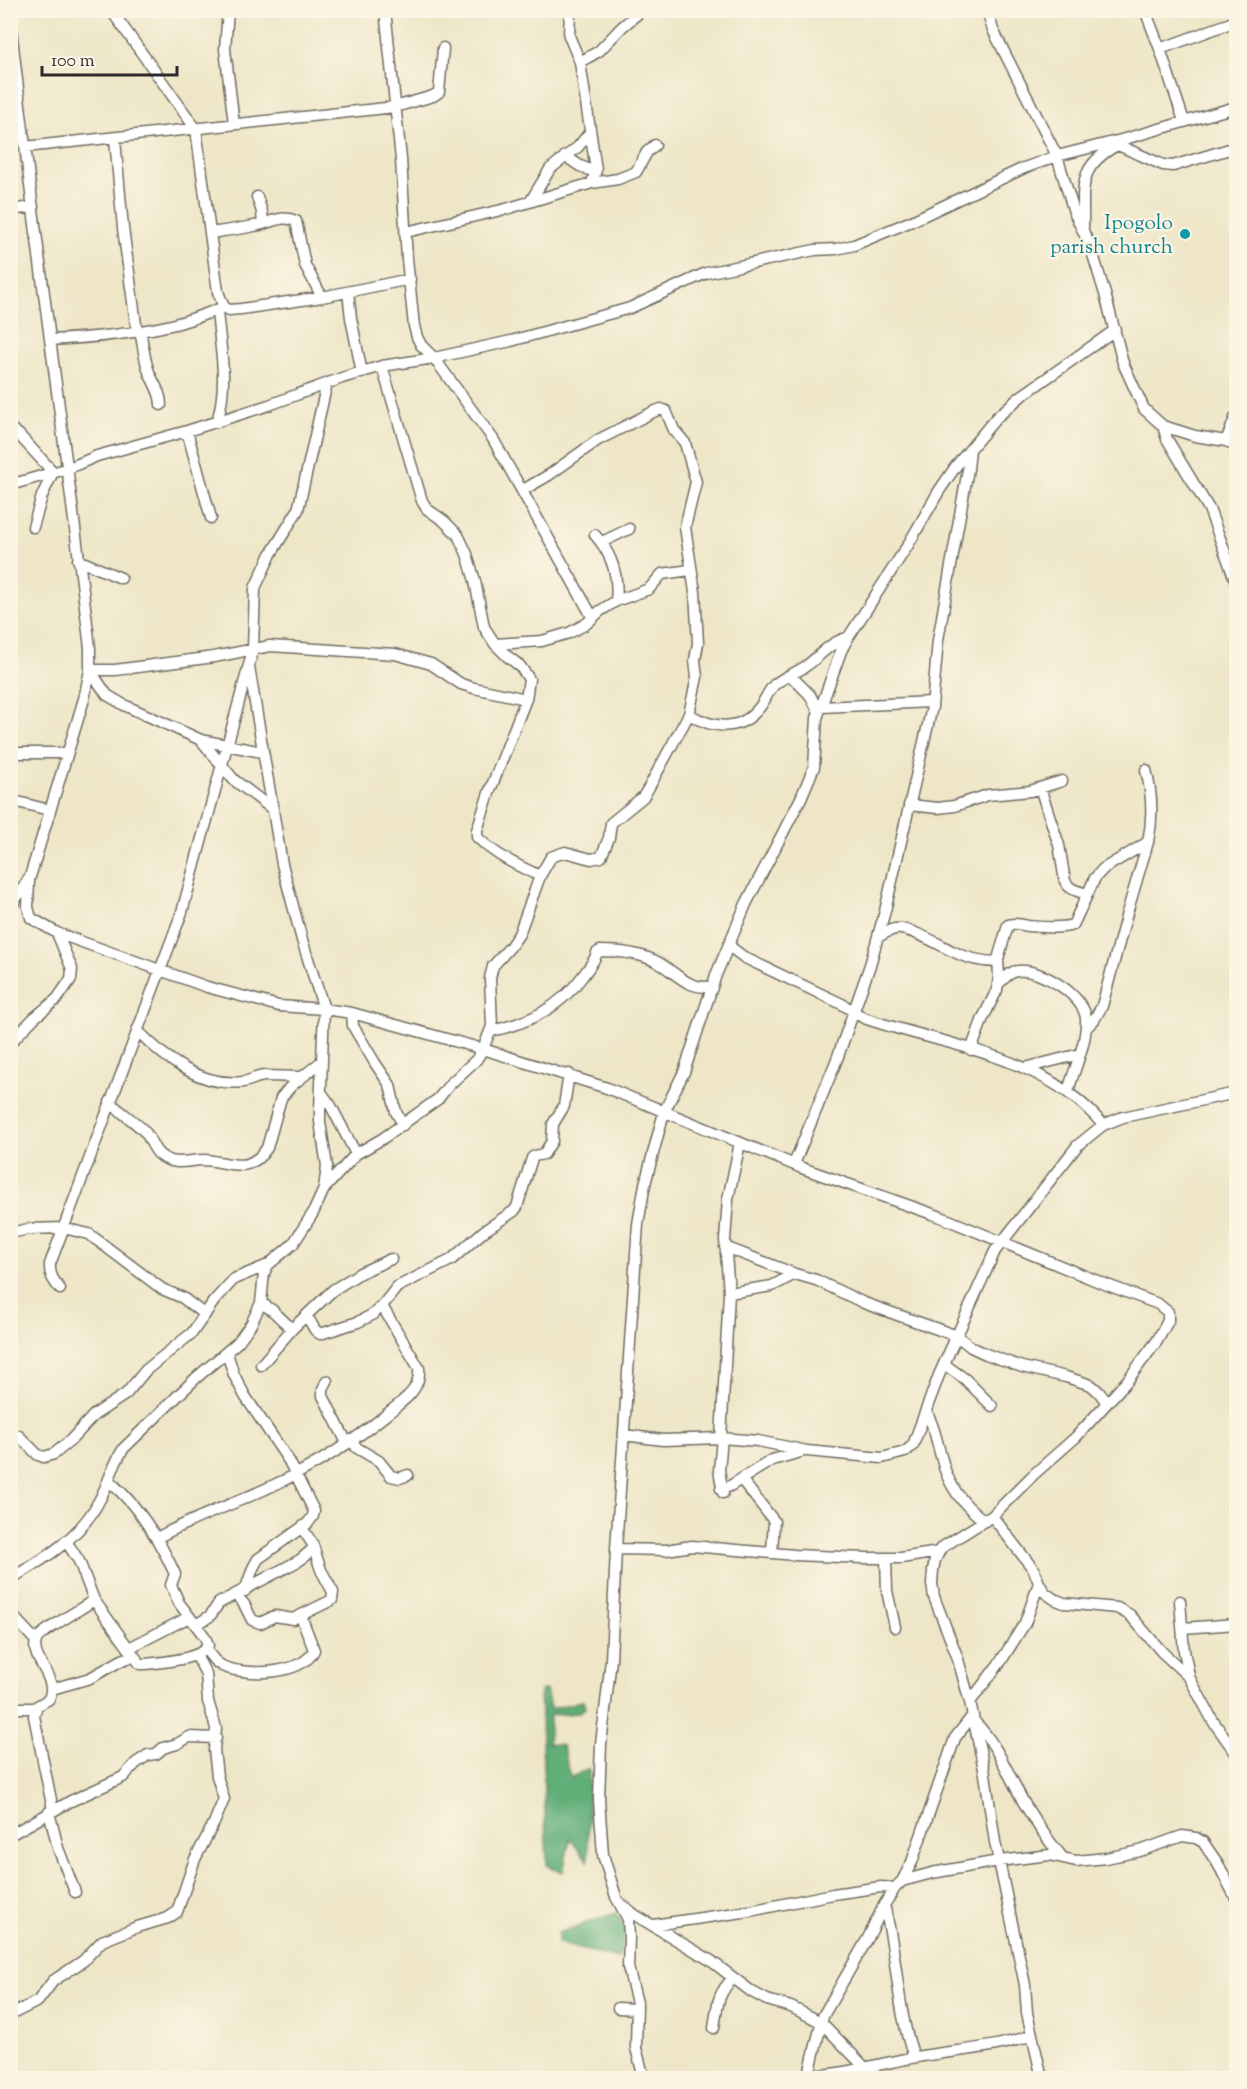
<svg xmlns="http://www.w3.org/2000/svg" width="1247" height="2089" font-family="'Sorts Mill Goudy',serif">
  <rect width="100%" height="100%" fill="#fcf5e5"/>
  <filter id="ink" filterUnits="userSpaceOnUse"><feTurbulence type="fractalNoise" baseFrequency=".0167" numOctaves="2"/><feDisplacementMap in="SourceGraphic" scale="12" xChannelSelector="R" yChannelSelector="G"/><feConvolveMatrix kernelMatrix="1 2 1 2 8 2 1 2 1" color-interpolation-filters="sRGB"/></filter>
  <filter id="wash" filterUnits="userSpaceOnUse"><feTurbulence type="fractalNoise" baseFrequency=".008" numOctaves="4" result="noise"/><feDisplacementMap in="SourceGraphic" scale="24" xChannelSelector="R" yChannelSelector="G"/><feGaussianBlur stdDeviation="1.35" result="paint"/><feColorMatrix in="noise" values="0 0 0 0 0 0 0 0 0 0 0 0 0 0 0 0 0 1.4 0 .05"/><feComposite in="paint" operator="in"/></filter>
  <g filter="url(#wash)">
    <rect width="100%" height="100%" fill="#eee6c7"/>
    <path fill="#61ae78" stroke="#466c52" stroke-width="1.5" d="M546 1690 550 1709 583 1701 585 1708 578 1713 550 1715 548 1743 562 1745 571 1778 589 1768 588 1861 570 1839 563 1872 547 1865 540 1691Z
      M616 1913 626 1929 618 1959 558 1943V1933Z"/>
  </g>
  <g filter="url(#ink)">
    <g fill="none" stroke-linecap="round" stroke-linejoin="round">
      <defs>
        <path id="minor" d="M111 10 196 129 218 292 224 307 229 310 241 309 322 297 410 279
          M228 10 225 49 234 124
          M385 10 401 159 407 259 414 326 417 337 421 345 434 358 493 439 593 618
          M570 10 569 36 580 62
          M987 10 993 30 1057 156 1074 212 1091 248 1105 294 1123 363 1144 409 1163 426 1195 436 1226 441 1236 445
          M1145 10 1160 49 1184 121
          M10 19C33 229 65 438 90 648V670L84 699 29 880 28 907 31 918 57 933 207 987 279 1006 324 1009 352 1013 483 1049 607 1088 802 1168 941 1217 1102 1283 1158 1304 1168 1312V1321L1157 1341 1127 1381 1076 1437 1033 1475 992 1516 941 1548 935 1560 933 1570 932 1584 934 1597 957 1656 970 1702 985 1774 995 1842 1025 1985 1027 2013 1042 2078
          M1160 49 1236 21
          M115 139 123 228 137 332
          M1118 145 1163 165 1173 166 1236 147
          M25 147 395 107 433 96 439 92 443 48
          M565 156 580 166 595 172
          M592 183 618 179 636 172 647 152 655 145
          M257 197 262 212 263 224
          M530 202 550 169 578 147 590 132
          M10 210 33 207
          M1083 229C1084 187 1076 168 1117 145
          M406 232 506 209 592 183 596 170 580 62 599 51 622 27 642 10
          M210 233C224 231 239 229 254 226 269 224 280 214 296 221L305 265 322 297
          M348 292 351 318 362 373
          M217 310C220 350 229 381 217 422
          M140 331C143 344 144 357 148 369 152 382 161 391 161 405
          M50 340C91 338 132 334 171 325 189 321 206 314 224 307
          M382 366 422 501 427 509 444 521 458 535 467 554 475 581 484 627 495 644 507 656 520 666 529 679 526 699 489 793 477 830V837C495 855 516 865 540 876
          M1163 426 1167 439 1209 509 1236 582
          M10 428 19 435 53 472 42 496 33 527
          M187 431 211 518
          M1226 441 1236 416
          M10 485 69 468 97 456 187 431 269 405 342 378 382 366 434 358 511 341 630 308 706 273 815 250 836 249 854 245 914 220 1024 168 1057 156 1121 140 1236 107
          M595 535C612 554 619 575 616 601
          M602 542 629 529
          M78 560 121 578
          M495 644 542 641 569 633 586 624 600 611 616 601 649 589 662 574 690 570
          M90 670H115L214 657 270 646 395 654 431 664 461 684 474 688 526 699
          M90 670 107 695 124 705 201 740 262 752
          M790 675 810 695 819 712
          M821 707 932 702
          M689 714C713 729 740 732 759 708 765 701 768 691 774 685 783 677 796 673 806 666 820 656 831 641 848 638
          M201 740 234 780 271 808
          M10 753H67
          M1040 788 1059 845 1065 881C1069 890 1078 891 1087 894
          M10 800 49 810
          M909 805 938 808 954 806 988 795 1030 791 1062 781
          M10 908 28 880
          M878 937C883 934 889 930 895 929 910 927 938 944 952 951 966 958 983 962 998 962
          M729 946 745 958 842 1004 864 1018C945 1046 1046 1055 1103 1125
          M999 983C1005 978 1010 971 1018 971 1040 968 1085 996 1086 1019 1087 1044 1074 1068 1068 1092
          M352 1013 353 1026 375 1063 390 1085 396 1112 403 1125
          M1086 1028 1094 1020 1102 1006 1127 913 1148 842C1153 819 1152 793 1146 770
          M137 1030C165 1059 201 1087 243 1082 251 1081 257 1076 265 1076 277 1076 290 1077 302 1077
          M491 1031C529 1023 559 1008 582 977 588 969 594 962 597 953L600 951C617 951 637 953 653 960 673 968 687 992 712 986
          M10 1043 34 1018 57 999 71 979 72 969 57 933
          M971 1050 983 1018 997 990 999 977 998 959 1008 925C1015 922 1021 925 1028 926 1042 927 1060 929 1073 925L1095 878 1103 869 1148 842
          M1025 1068 1080 1054
          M321 1092 331 1106 356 1154
          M110 1102C121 1113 135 1121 145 1132 151 1139 153 1150 160 1155 174 1167 189 1160 204 1160 229 1161 248 1176 267 1148L281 1098 291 1086 321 1062
          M794 1164 837 1059 870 965 885 911 932 707 938 640 968 469 970 450
          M324 1189 356 1154 382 1139 438 1099 450 1084 476 1060 483 1049 492 1026 490 978 493 966 510 947 519 934 540 876 551 857 565 852 591 859 601 857 609 838 611 823 643 797 648 789 689 714 697 677 695 660 698 643 695 592 685 527 696 482 685 443 674 430 666 411 661 409 653 412 598 440 549 475 523 490
          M10 1233 29 1229 63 1228 89 1234 162 1289 183 1298 205 1315
          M725 1247 795 1274 816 1280 864 1303 957 1336 971 1347 986 1354 1022 1367 1066 1377 1091 1385 1099 1392 1107 1403
          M60 1289C54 1281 49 1275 50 1264L182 912 253 650 255 588 271 554 298 510 327 383
          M729 1293 772 1286 795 1274
          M261 1303 272 1310 292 1329
          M307 1316 315 1330 320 1334 358 1322 372 1315 382 1306 397 1287 451 1260 484 1231 514 1211 517 1207 532 1158 534 1156 544 1154 552 1141 553 1124 564 1106 569 1074
          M227 1353 234 1375 245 1396 289 1461 314 1511 313 1516 308 1523 258 1559 253 1568 245 1591
          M944 1364 965 1379 992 1406
          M261 1365 292 1329 333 1290 360 1273 391 1259
          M327 1381 323 1389V1396L347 1443
          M926 1411C935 1427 937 1443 942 1460 948 1485 964 1506 985 1521
          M10 1433 19 1436 38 1455 44 1457 54 1454 70 1441 94 1415 126 1394 146 1370 192 1333 214 1301 234 1279 268 1265
          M624 1435 663 1440 721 1438 758 1441 807 1451 882 1458 905 1452 913 1445 939 1375 995 1251 1077 1146 1103 1125 1123 1117 1236 1093
          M721 1438 729 1293 725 1240 728 1199 740 1143
          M722 1438 719 1470 723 1493
          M351 1440 357 1448 379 1461 391 1476 400 1478 408 1475
          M741 1479 774 1521 772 1552
          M721 1489 730 1486 772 1460 801 1452
          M157 1538C194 1517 235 1504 274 1485 313 1467 354 1441 387 1414 402 1401 421 1391 419 1368L382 1306
          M66 1541 79 1561 94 1600 140 1664H145C161 1662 201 1660 208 1645L205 1637 179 1603 171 1585 175 1574C159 1539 139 1506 109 1481
          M616 1549 666 1550 692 1546 795 1555 863 1558H901L939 1552
          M886 1558 887 1591 895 1627
          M10 1579C45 1559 82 1536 100 1499 109 1482 113 1464 124 1448L196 1378 238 1342 251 1324 261 1303 264 1273 268 1265 293 1244 313 1213 324 1189 327 1166 320 1122V1110L324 1009 302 940 282 864 249 667
          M1039 1583 1044 1592 1054 1599 1064 1603 1117 1608 1130 1615 1162 1652 1189 1677 1213 1721 1236 1753
          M236 1595 244 1604 252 1620 260 1623 275 1616 293 1619 332 1600 333 1592 321 1570 312 1543 302 1528
          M1180 1601 1184 1651 1189 1675
          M10 1613 36 1641
          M196 1625 210 1616 219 1603 300 1560 314 1548
          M1183 1628 1236 1624
          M129 1648 189 1617
          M206 1649C210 1656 215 1662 222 1666 243 1676 303 1676 314 1650L301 1616
          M52 1689 90 1678 122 1660 134 1656
          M970 1702 1001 1661 1025 1623 1039 1583 1034 1570 992 1516
          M10 1708H35
          M975 1722C997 1744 1009 1776 1024 1803 1035 1822 1048 1840 1062 1857
          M53 1810 34 1716 37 1706 49 1699C59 1677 30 1660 36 1641 38 1633 83 1608 94 1600
          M49 1812 58 1848 75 1892
          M10 1835 71 1801 123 1777 136 1763 148 1755 156 1754 163 1748 177 1744 189 1737 216 1738
          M902 1881 912 1862 955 1738 973 1715
          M884 1905C898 1955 896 2008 914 2057
          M624 1906 635 1915 710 1960 752 1992 767 2000 791 2007 821 2022 875 2078
          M653 1925 750 1911 833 1894 881 1887 895 1888
          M618 2008 637 2009
          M10 2015 38 2001 53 1981 83 1961 102 1941 137 1927 168 1918 177 1912 195 1859 214 1823 224 1799 217 1776 214 1750 216 1728 208 1701 206 1674 196 1655
          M714 2028C717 2009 717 1992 733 1979
          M644 2078 636 2048 637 2003 628 1967 629 1938 628 1919 616 1897 603 1855 599 1800 601 1744 611 1660 616 1549 638 1224 645 1184 664 1112 684 1072 716 975 746 904 801 798 814 767 817 718 841 651 848 638 908 545 939 491 956 466 996 418 1020 397 1115 330
          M803 2078 807 2076C845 2075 880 2063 917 2057 955 2050 996 2049 1032 2035
          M805 2078 810 2070 823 2016 868 1938 884 1905 895 1888 902 1881 932 1873 999 1861 1050 1855 1076 1861 1106 1858 1140 1851 1182 1836 1196 1838 1203 1842 1218 1864 1236 1898"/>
      </defs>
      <use href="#minor" stroke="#6f6c62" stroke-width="13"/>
      <use href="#minor" stroke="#fff" stroke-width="10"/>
    </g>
  </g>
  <circle fill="#0f9aa8" stroke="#fcf5e5" stroke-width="2" cx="1185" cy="234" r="6"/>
  <g text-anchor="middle" stroke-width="4.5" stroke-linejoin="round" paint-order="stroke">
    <g font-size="21" fill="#0d838f" stroke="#fcf5e5" text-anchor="end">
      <text x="1173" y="229">Ipogolo<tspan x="1173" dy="24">parish church</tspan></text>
    </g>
  </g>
  <rect width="1247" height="2089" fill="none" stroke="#fcf5e5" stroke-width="36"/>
  <path d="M42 66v9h135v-9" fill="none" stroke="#2b2b2b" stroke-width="3"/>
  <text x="51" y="66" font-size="18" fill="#2b2b2b" stroke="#fcf5e5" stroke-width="4.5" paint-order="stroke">100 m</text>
</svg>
